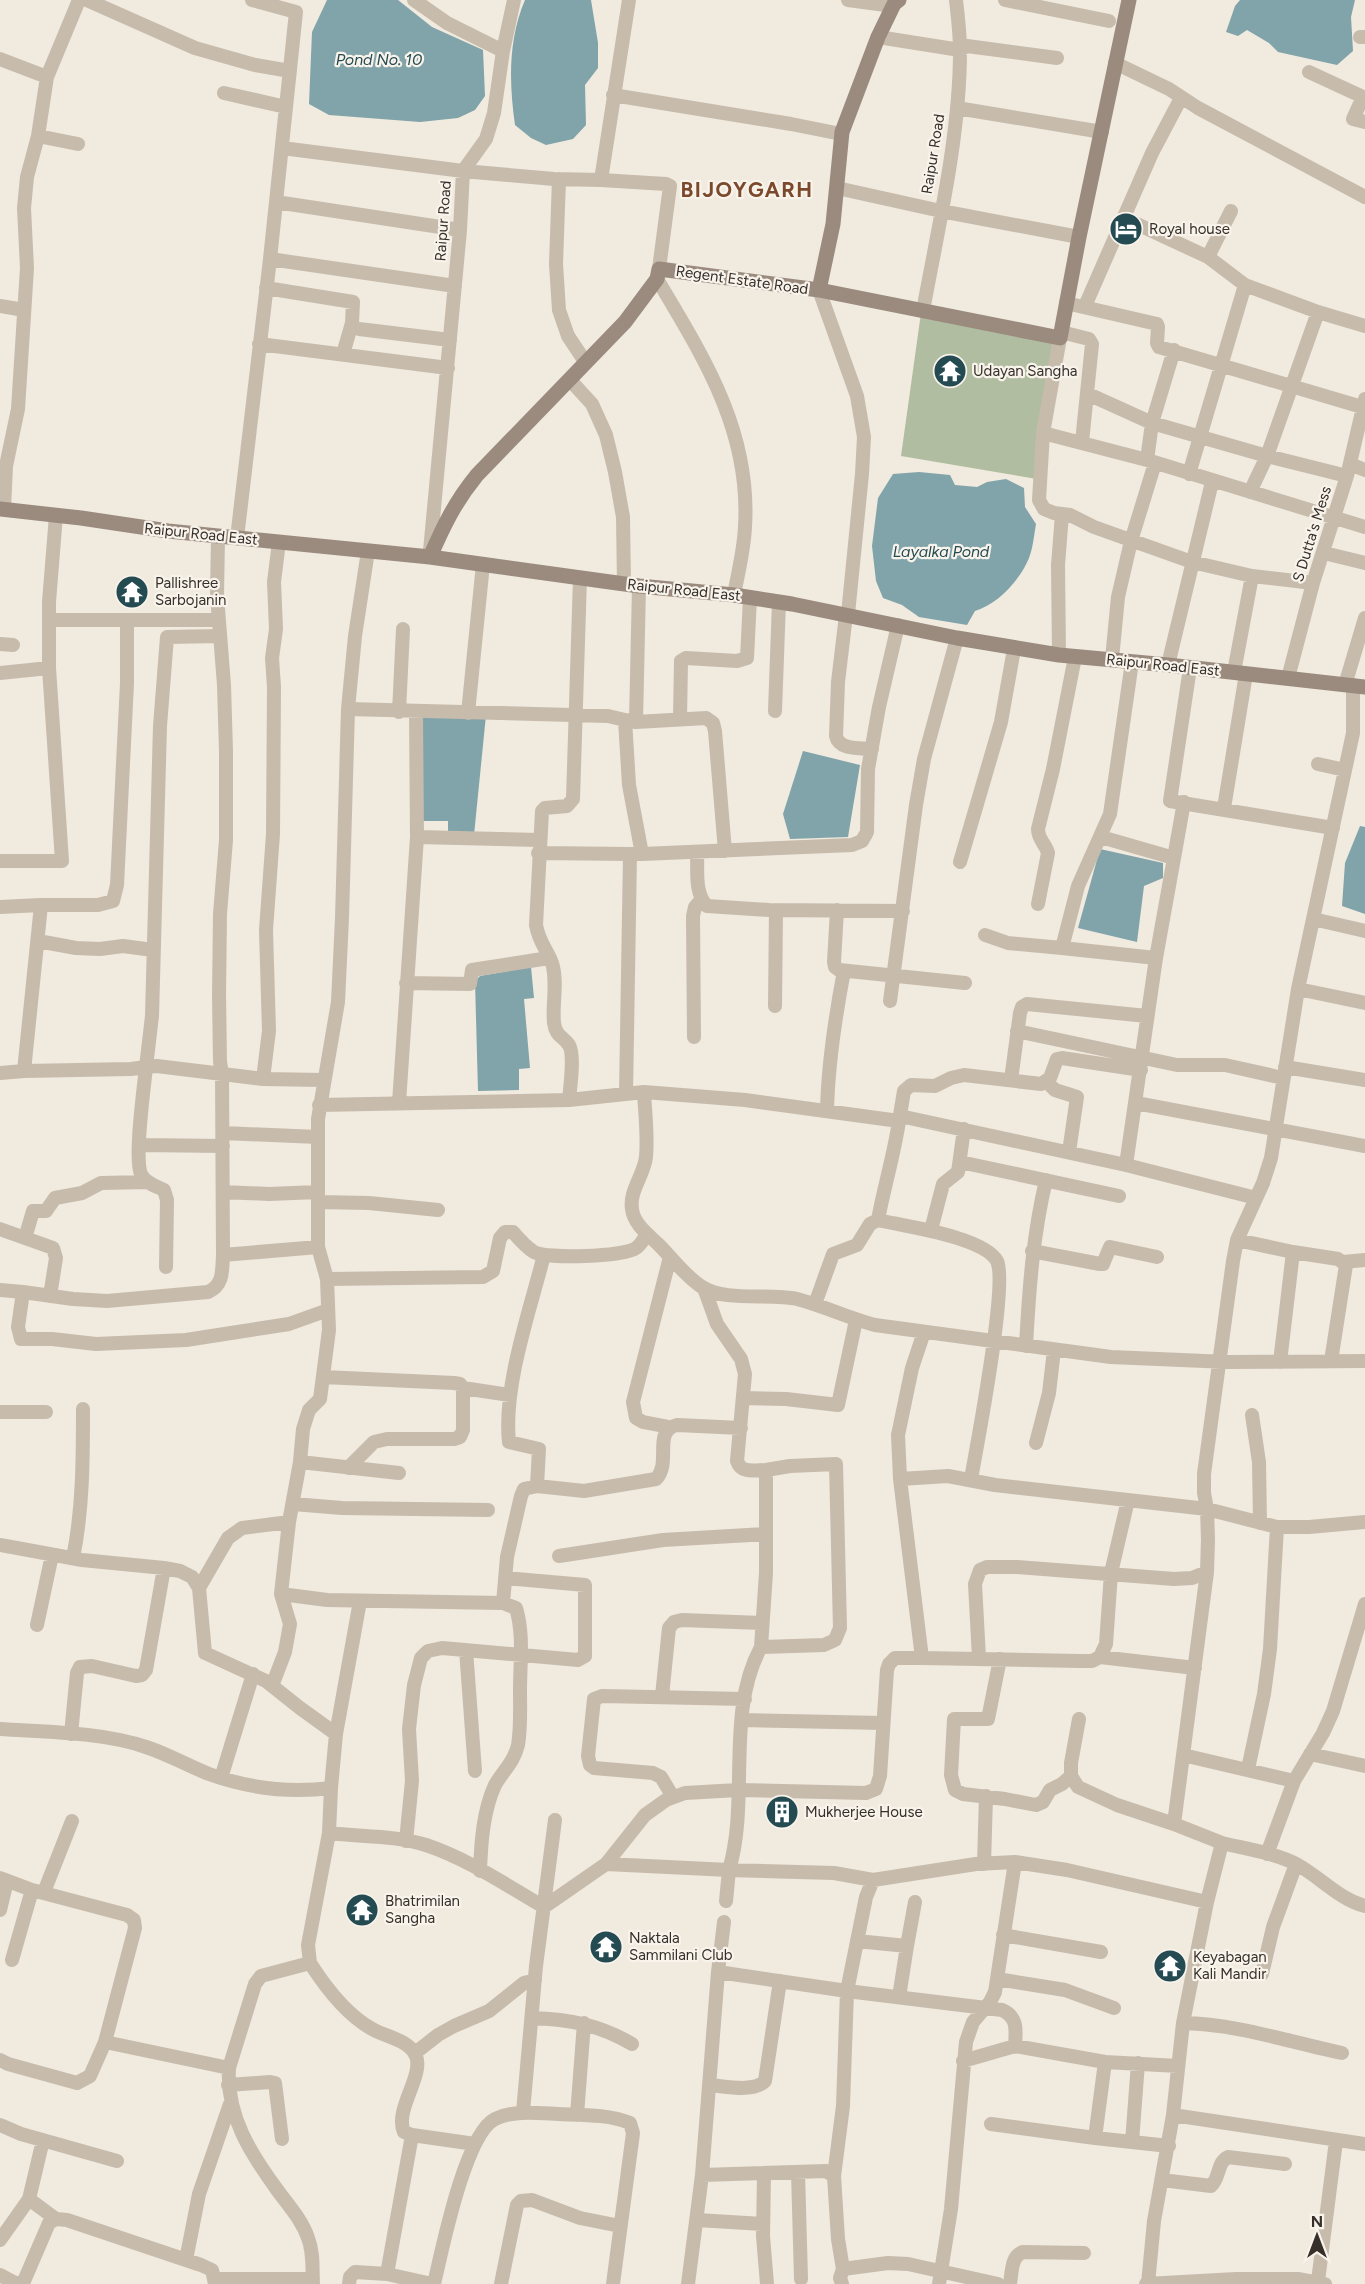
<svg xmlns="http://www.w3.org/2000/svg" width="1365" height="2284" font-family="Figtree,sans-serif">
  <rect width="100%" height="100%" fill="#f0eadf"/>
  <path fill="#b0bda0" d="M921 313 1059 341 1037 479 901 456Z"/>
  <path fill="#81a3aa" d="M327 0H398L432 27 483 50 485 96 475 110 458 118 420 122 329 115 309 104 312 32Z
    M525 0H591L598 43V68L585 85 586 125 573 139 546 145 531 138 515 125C509 83 508 40 525 0Z
    M1240 0H1355L1351 17 1353 51 1337 65 1278 52 1269 43 1247 30 1238 36 1226 32 1235 6Z
    M919 472 950 475 955 485 977 487 987 482 1006 479 1024 488 1025 507 1036 524C1034 535 1033 548 1029 558 1020 580 998 604 975 611L967 625 919 617 902 605 883 598 876 581 872 546 878 498 893 474Z
    M422 714 486 715 474 835 448 834V821H420Z
    M803 751 860 765 848 837 790 839 783 814Z
    M1360 826 1365 827V914L1342 906 1345 863Z
    M1100 849 1163 863V878L1144 886 1137 942 1078 928Z
    M531 967 534 998 524 999 530 1068 519 1069V1090L478 1091 475 981 480 976Z"/>
  <g fill="none" stroke-linecap="round" stroke-linejoin="round">
    <path stroke="#c7bbac" stroke-width="14" d="M87 0 195 48 255 65 290 71
      M414 0 447 23 503 51 514 0
      M848 0 893 6
      M1005 0 1109 21
      M878 37 960 50 967 46 1057 58
      M1360 37H1365
      M0 59 47 77
      M1115 63 1169 89 1198 108 1365 197
      M1309 72 1363 97 1353 119 1365 122
      M224 93 286 107
      M613 95 791 124 841 134
      M957 108 1102 132
      M38 136 78 144
      M282 148 463 171 486 139 494 113 503 51
      M559 179 556 264 559 310 568 336 586 363
      M601 180 666 184 670 186 659 269
      M837 188 941 211 1079 237
      M276 202 460 230
      M1124 218 1208 257 1245 285 1318 312 1365 326
      M1208 257 1231 211
      M270 259 455 286
      M657 279C704 358 751 431 745 527 744 550 738 573 734 595
      M266 288 353 302 352 323 343 354
      M819 290 857 396 864 437 862 474 848 614
      M1066 303 1157 324 1158 327 1157 343 1159 347 1362 407
      M0 306 24 310
      M1085 306 1152 153 1181 98
      M923 311C938 228 960 136 960 51 960 34 958 17 956 0
      M359 329 450 340
      M1061 332 1089 339 1092 344 1082 442
      M1060 338 1043 433 1039 500 1044 509 1054 513 1070 515 1094 527 1192 562 1252 576 1313 583
      M259 344 448 368
      M570 380 592 404 606 435 615 472 623 517 624 584
      M1088 394 1152 423 1267 456 1347 476
      M1043 433 1147 460 1365 527
      M1147 460 1152 423 1174 350
      M1350 464 1365 470
      M1189 474 1245 285
      M1250 492 1267 456 1318 312
      M4 509 6 466 18 409 27 268 24 208 27 177 38 136 47 77 79 0
      M218 536 217 596 224 685 226 752V840L220 914 219 995 220 1062 222 1073 223 1255 318 1247
      M237 538 270 259 296 12 252 0
      M430 551 460 230 463 171 554 179 601 180 629 0
      M1324 553 1365 563
      M846 615 838 682 836 736C839 750 859 748 872 749
      M49 620H219
      M127 620V683L117 885 113 901 98 905H41L24 1071 131 1069 146 1067C144 1088 134 1158 141 1174 145 1183 156 1186 164 1190L167 1200 166 1267
      M220 636 167 637 160 726 152 1016 146 1067 157 1066 263 1079 323 1080
      M0 644 13 645
      M1059 655 1058 565 1062 514
      M1112 659 1118 597 1131 541 1155 463
      M1132 662 1110 814 1078 886 1062 948 1156 958 1126 1165 1256 1198
      M1168 665 1212 482
      M1190 668 1170 801 1333 828
      M1234 672 1252 576
      M0 673 49 668
      M1288 678 1313 583 1347 476 1365 399
      M1345 685 1365 618
      M348 709 608 716 625 720
      M775 711 779 602
      M399 712 403 629
      M468 713 483 564
      M680 719 681 661 686 658 737 661 747 658 750 598
      M636 722 706 718 713 723 715 731 725 851
      M1318 764 1345 770
      M1224 808 1246 674
      M417 837 539 840
      M1101 837 1174 858 1156 958
      M538 853 630 854
      M697 853C698 870 694 893 707 906L769 910 903 911
      M642 854 852 845 862 841 867 832 868 769 879 707 898 625
      M1174 858 1184 802
      M0 861H62L49 668V602L56 515
      M960 862 1001 722 1014 649
      M1038 904 1048 853C1046 844 1038 840 1038 829L1053 769 1075 657
      M0 907 41 905
      M837 910 834 962 835 967 839 970 965 983
      M1313 919 1365 931
      M985 935 1008 943 1062 948
      M38 941 76 948 100 949 123 946 153 950
      M406 983 470 984 472 970 549 958
      M1298 989 1365 1003
      M890 1001 916 805 924 759 957 638
      M775 1006 776 910
      M1017 1031 1177 1065H1225L1283 1078
      M694 1037 693 916 695 907 701 900
      M1285 1067 1365 1080
      M0 1073 24 1071
      M263 1079 269 1031 266 930 273 834 274 687 272 658 276 629 274 582 279 542
      M1011 1080 1020 1013 1022 1007 1027 1004 1147 1016
      M1047 1082 1055 1090 1077 1097 1069 1152
      M644 1092C645 1113 648 1136 646 1157 644 1175 629 1191 632 1209 634 1225 649 1235 659 1245 673 1259 685 1276 702 1287 725 1302 770 1293 797 1299 824 1306 848 1318 875 1325L1111 1357 1228 1362 1365 1361
      M626 1094 630 854H642L629 785 625 720 636 722 639 586
      M569 1100C570 1088 575 1055 569 1045 563 1036 556 1037 554 1023 552 1004 558 982 552 963 546 948 539 942 536 925L542 811 545 808 567 806 573 799 580 578
      M399 1103 417 837 416 713
      M1136 1103 1365 1146
      M319 1105 569 1100 644 1092 745 1100 899 1121 904 1091 911 1085 935 1086 951 1078 964 1075 1041 1084 1050 1078 1057 1059 1062 1058 1141 1070
      M827 1111C828 1064 835 1018 844 971
      M900 1116 1126 1165
      M899 1121C894 1155 884 1187 878 1220 904 1226 984 1237 997 1261 1008 1284 977 1445 971 1479
      M223 1133 318 1137
      M140 1145 223 1146
      M960 1162 1119 1196
      M223 1192 269 1194 318 1192
      M318 1202 369 1203 438 1210
      M0 1229 53 1248 56 1258 50 1296
      M931 1230 943 1184 958 1172 964 1129
      M25 1238 33 1211H46L55 1198 82 1193 101 1183 148 1182
      M1237 1240 1293 1252 1280 1362
      M1032 1251 1100 1264H1103L1110 1247 1157 1257
      M1293 1252 1338 1259 1346 1265 1331 1361
      M1343 1262 1365 1260
      M327 1279 483 1277 493 1271 500 1238 505 1232H513C519 1239 526 1247 534 1252 546 1259 624 1257 636 1248 641 1245 644 1238 647 1234
      M704 1288 717 1324 741 1359 745 1374 737 1461C741 1474 755 1470 766 1470
      M0 1290 23 1292 18 1327 21 1339H52L96 1344 186 1340 289 1324 328 1310
      M23 1292 73 1299 107 1301 208 1292C224 1285 222 1270 223 1255
      M815 1304 833 1254 857 1245 870 1224 878 1220
      M1026 1346C1029 1289 1033 1235 1046 1180
      M323 1377 454 1383 460 1384 463 1388V1430L460 1437 454 1439H387L374 1442 348 1468
      M463 1388 510 1395
      M744 1398 786 1399 838 1405 856 1320
      M0 1412H46
      M1252 1415 1259 1462 1260 1523
      M669 1427 643 1422 636 1418 633 1402 670 1257
      M1036 1443 1049 1393 1054 1350
      M300 1462 399 1473
      M900 1479 948 1476 995 1485 1207 1509 1277 1527H1309L1365 1522
      M537 1486 539 1449 509 1442C503 1386 530 1310 544 1255
      M293 1504 342 1508 488 1510
      M0 1545 82 1560 164 1568 180 1571 192 1577 199 1588 205 1653 266 1681 300 1708 336 1734
      M559 1556 663 1540 766 1534
      M73 1558C83 1509 83 1458 83 1409
      M199 1588 228 1538 242 1528 289 1522
      M281 1594 327 1600 503 1603 516 1608C524 1634 520 1664 520 1690 520 1708 521 1728 518 1745 514 1762 503 1771 495 1785 483 1811 481 1843 480 1871
      M503 1603 507 1557 521 1496 524 1489 537 1486 584 1491 656 1479C672 1463 652 1431 677 1425L741 1428
      M37 1625 52 1555
      M761 1647 766 1573V1470L790 1466 836 1464 840 1628 835 1640 824 1645 761 1647C725 1713 750 1800 729 1870L834 1873 873 1880 976 1864 1015 1862 1067 1870 1207 1902
      M466 1650 475 1771
      M1100 1657 1106 1644 1111 1573 1128 1500
      M922 1658 1079 1661H1092L1100 1657 1195 1668
      M979 1658 975 1584 980 1570 987 1567H1017L1174 1579 1192 1578 1207 1572
      M1000 1659 988 1719H954L951 1775 955 1790 963 1794 1005 1799 1036 1805 1043 1802 1050 1790 1062 1784 1071 1776
      M272 1686 285 1652 290 1624 281 1594 289 1522 300 1462 303 1429 309 1410 320 1399 329 1330 327 1279 318 1247V1119L338 1002 342 918 348 709 355 636 368 551
      M662 1696 669 1628 674 1622 682 1620 762 1623
      M1079 1719 1071 1763V1776L1078 1787 1117 1805 1174 1824
      M743 1720 883 1723
      M0 1729C46 1732 102 1732 146 1747 168 1754 188 1766 209 1774 248 1788 291 1793 331 1788L336 1734 360 1601
      M71 1734 77 1673 80 1667 92 1666 136 1676 142 1675 146 1670 164 1568
      M1310 1754 1365 1766
      M1183 1755 1294 1781
      M1248 1769 1264 1694 1270 1649 1277 1527
      M221 1778 253 1674
      M673 1797 661 1777 653 1773 594 1768 590 1765 588 1756 594 1699 602 1696 745 1699
      M329 1833C361 1837 395 1835 426 1845 468 1859 506 1885 544 1907L606 1864 645 1815 666 1800 685 1793 738 1790 866 1793 876 1789 880 1776 887 1670 889 1664 895 1658H922L900 1479 898 1435 912 1368 924 1332
      M406 1841 412 1781 409 1729 414 1685 421 1658 428 1651 442 1648 578 1660 585 1656V1585L506 1578
      M1222 1843C1247 1849 1275 1853 1298 1865 1321 1878 1339 1899 1365 1906
      M1267 1854 1294 1781 1323 1733 1333 1711 1365 1604
      M606 1864 729 1870 726 1901
      M984 1864 986 1796
      M0 1878 32 1890 127 1915 134 1920 135 1928 105 2042 90 2076 77 2083 8 2064 0 2060
      M44 1892 72 1821
      M0 1910 7 1881
      M1003 1935 1101 1952
      M857 1941 907 1946 899 1997
      M907 1946 915 1902
      M12 1960 32 1890
      M310 1963C326 1988 347 2016 374 2030 387 2037 409 2040 416 2056 424 2076 394 2110 404 2132L412 2135 475 2144
      M718 1972 724 1922
      M1262 1974 1273 1927 1296 1864
      M997 1979 1065 1990 1114 2008
      M532 2018C569 2019 600 2025 632 2044
      M1183 2023C1237 2024 1289 2042 1342 2053
      M105 2042 229 2068 255 1984 261 1976 310 1963 308 1945 329 1833 331 1788
      M1015 2046 1105 2062 1178 2066
      M415 2053 438 2035 454 2026 489 2011 524 1983 535 1980
      M1105 2062 1095 2138 1169 2146
      M229 2068C226 2116 251 2154 278 2191 289 2206 302 2220 308 2238 314 2253 312 2269 313 2284
      M228 2085 270 2082 275 2083 282 2139
      M709 2085C725 2086 753 2093 765 2081L780 1981
      M523 2112 536 1966 555 1820
      M577 2115 584 2023
      M1173 2115 1365 2144
      M991 2124 1095 2138
      M0 2125 21 2134 117 2161
      M1132 2142 1138 2063
      M798 2172 801 2279
      M764 2173 763 2236 767 2284
      M702 2175 826 2171 834 2176 838 2239 843 2269 840 2278 842 2284
      M834 2176 843 2106 847 1991 1002 2010C1018 2017 1016 2030 1015 2046L963 2061
      M1162 2180 1211 2186C1220 2178 1217 2162 1228 2157L1285 2164
      M29 2199 56 2219 67 2220 201 2265 212 2270 215 2284
      M697 2220 763 2224
      M0 2240 29 2199 43 2140
      M186 2260 199 2194 230 2104
      M843 2269 888 2263 908 2264 998 2284
      M387 2274 412 2135
      M0 2275 15 2283 24 2281 49 2223 56 2219
      M216 2279H313
      M1318 2281 1336 2141
      M349 2284 350 2277 355 2272 387 2274 432 2284
      M434 2284C442 2250 465 2134 495 2119 513 2110 538 2113 558 2114 581 2115 608 2114 630 2123L633 2133 613 2284
      M501 2284 517 2205 521 2201 532 2200 580 2218 620 2226
      M688 2284 702 2175 718 1972 847 1991 866 1897 873 1880
      M939 2284 951 2209 966 2042 973 2022 990 2002 995 1992 1015 1862
      M1010 2284C1012 2272 1011 2256 1023 2252L1084 2253
      M1146 2284 1236 2279H1299L1325 2284
      M1148 2284 1154 2221 1173 2115 1183 2023 1207 1902 1222 1843 1174 1824 1207 1572 1208 1539 1207 1509 1204 1493V1474L1233 1261 1237 1240 1263 1183 1271 1158 1298 989 1353 733V685"/>
    <path stroke="#9a8b7e" stroke-width="15" d="M819 290 833 224 842 132 878 37 894 4 899 0
      M0 509 81 518 168 531 430 557 639 586 734 595 792 604 957 638 1059 655 1168 665 1365 687
      M430 557C444 525 455 502 477 475L625 322 657 279 659 269 819 290 1060 338 1079 237 1129 0"/>
  </g>
  <defs>
    <symbol id="hotel-disc" viewBox="-11 -11 22 22"><circle r="9.5" fill="#244a52" stroke="#f8f3eb"/><path d="M-6-4.5h1.5V1H6V5H4.5V3h-9V5H-6ZM-4 0a1.8 1.8 0 1 1 3.6 0ZM.5 0V-2.5h3Q6-2.5 6 0Z" fill="#fff"/></symbol>
    <symbol id="temple-disc" viewBox="-11 -11 22 22"><circle r="9.5" fill="#244a52" stroke="#f8f3eb"/><path d="M0-6L5-2H3V0L6.5 2.5H4V6H1.5V3h-3V6H-4V2.5H-6.5L-3 0V-2H-5Z" fill="#fff"/></symbol>
    <symbol id="building-disc" viewBox="-11 -11 22 22"><circle r="9.5" fill="#244a52" stroke="#f8f3eb"/><path d="M-4-6H4V6H1V3H-1V6H-4ZM-2.5-4.3h1.7v1.8h-1.7ZM.8-4.3h1.7v1.8H.8ZM-2.5-1h1.7V.8h-1.7ZM.8-1h1.7V.8H.8Z" fill="#fff"/></symbol>
  </defs>
  <g fill-rule="evenodd">
    <use href="#hotel-disc" x="1107" y="210" width="38" height="38"/>
    <use href="#temple-disc" x="931" y="352" width="38" height="38"/>
    <use href="#temple-disc" x="113" y="573" width="38" height="38"/>
    <use href="#building-disc" x="763" y="1793" width="38" height="38"/>
    <use href="#temple-disc" x="343" y="1891" width="38" height="38"/>
    <use href="#temple-disc" x="587" y="1928" width="38" height="38"/>
    <use href="#temple-disc" x="1151" y="1947" width="38" height="38"/>
  </g>
  <g text-anchor="middle" stroke-width="4.5" stroke-linejoin="round" paint-order="stroke">
    <g font-size="15" fill="#362f2a" stroke="#f8f3eb">
      <text transform="translate(933 154) rotate(-81)" y="5">Raipur Road</text>
      <text transform="translate(443 221) rotate(-86)" y="5">Raipur Road</text>
      <text transform="translate(742 280) rotate(8)" y="5">Regent Estate Road</text>
      <text transform="translate(201 534) rotate(6)" y="5">Raipur Road East</text>
      <text transform="translate(1312 534) rotate(-73)" y="5">S Dutta's Mess</text>
      <text transform="translate(684 590) rotate(6)" y="5">Raipur Road East</text>
      <text transform="translate(1163 665) rotate(6)" y="5">Raipur Road East</text>
    </g>
    <g font-size="15" fill="#362f2a" stroke="#f8f3eb" text-anchor="start">
      <text x="1149" y="234">Royal house</text>
      <text x="973" y="376">Udayan Sangha</text>
      <text x="155" y="588">Pallishree<tspan x="155" dy="17">Sarbojanin</tspan></text>
      <text x="805" y="1817">Mukherjee House</text>
      <text x="385" y="1906">Bhatrimilan<tspan x="385" dy="17">Sangha</tspan></text>
      <text x="629" y="1943">Naktala<tspan x="629" dy="17">Sammilani Club</tspan></text>
      <text x="1193" y="1962">Keyabagan<tspan x="1193" dy="17">Kali Mandir</tspan></text>
    </g>
    <g font-size="16" font-style="italic" fill="#244a52" stroke="#f8f3eb">
      <text x="379" y="65">Pond No. 10</text>
      <text x="941" y="557">Layalka Pond</text>
    </g>
    <g font-size="21" font-weight="bold" letter-spacing="1.5" fill="#7b492c" stroke="#f8f3eb">
      <text x="747" y="197">BIJOYGARH</text>
    </g>
  </g>
  <g transform="translate(1317 2236)" stroke="#f8f3eb" stroke-width="4.5" paint-order="stroke">
  <path d="M0-4.5L10 22L0 15L-10 22Z" fill="#362f2a"/>
  <text y="-9" font-size="16" font-weight="bold" text-anchor="middle" fill="#362f2a">N</text>
  </g>
</svg>
